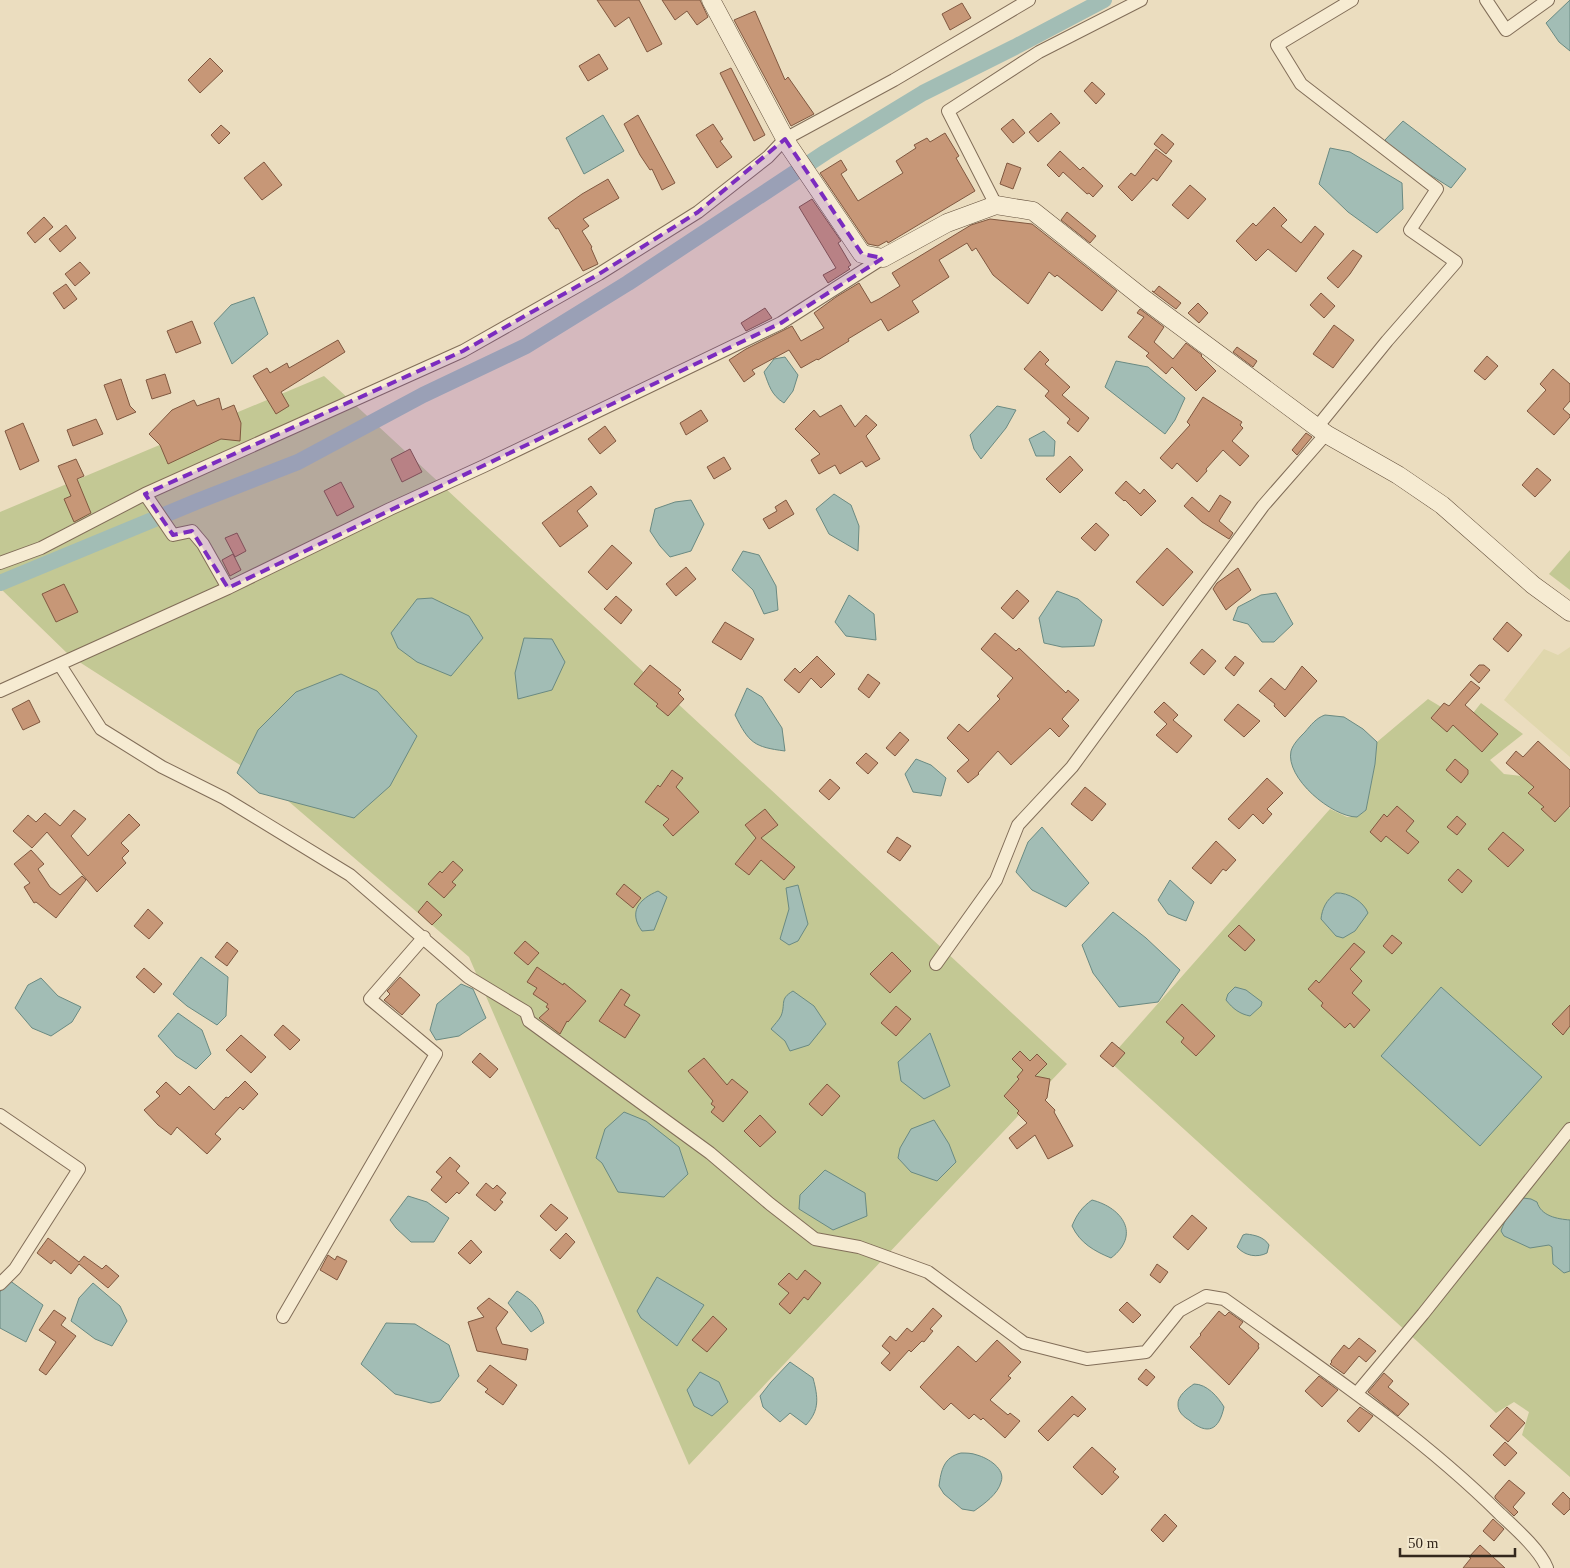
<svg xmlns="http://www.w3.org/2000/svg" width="1570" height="1568" font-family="'Times New Roman',serif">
  <rect width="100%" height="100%" fill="#ebddbf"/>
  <path fill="#e0d7ad" d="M1570 647V757L1504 700 1544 649 1558 655Z"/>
  <path fill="#c3c894" d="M324 376 1067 1064 689 1465 469 957 265 781 70 656 0 588V512Z
    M1570 550V590L1549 574Z
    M1428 699 1466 722 1481 703 1523 734 1490 760 1504 774 1530 777 1570 809V1477L1522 1435 1529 1412 1514 1402 1496 1413 1108 1060 1330 809 1347 817H1357L1366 810 1375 764 1377 742Z"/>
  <path fill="#a2bdb5" stroke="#6a8a82" d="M1570 0V51L1559 42 1546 23Z
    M603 115 624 151 584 174 566 138Z
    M1403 121 1466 169 1451 188 1402 157 1385 140Z
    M1330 148 1350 152 1402 183 1403 209 1377 233 1348 212 1319 184Z
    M254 297 268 334 232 364 214 323 231 305Z
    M785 357 798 375 793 391 784 403C771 395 769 385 764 372L774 359Z
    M1116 361 1148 367 1185 398 1175 420 1165 434 1105 387Z
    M997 406 1016 410 1006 428 981 459 974 449 970 435Z
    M1044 431 1055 441 1054 456H1036L1029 439Z
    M834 494 851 505 859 526 858 551 829 534 816 509Z
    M691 500 704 524 691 551 670 557 660 546 650 531 655 509 675 502Z
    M743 551 759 555 776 586 778 610 764 614 753 590 732 570Z
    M1057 591 1078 599 1102 620 1094 646 1062 647 1044 643 1039 618Z
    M1276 593 1293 624 1274 642H1262L1248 624 1233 620 1238 607 1261 595Z
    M849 595 874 614 876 640 846 636 835 622Z
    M432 598 469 616 483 638 451 676 417 662 398 648 391 633 417 599Z
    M524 638 552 639 565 662 552 690 518 699 515 673Z
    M341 674 377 691 417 736 390 786 354 818 259 793 237 773 258 730 296 692Z
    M747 688 762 697 782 728 785 751C754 747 749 743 735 715Z
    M1325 715 1344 717 1363 729 1377 742 1375 764 1366 810 1357 817C1332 817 1285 778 1291 751 1293 744 1300 737 1305 732 1311 725 1316 718 1325 715Z
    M916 759 931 765 946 778 941 796 913 792 905 774Z
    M1042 827 1089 883 1066 907 1032 890 1016 872 1028 842Z
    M1170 880 1194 902 1186 921 1168 914 1158 900Z
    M798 885 808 924 798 941 789 945 780 939 789 909 786 888Z
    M658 891 667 897 654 930 642 931C628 912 639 899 658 891Z
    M1336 893C1348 892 1364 902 1368 913L1355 931 1343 938 1336 936 1321 919C1322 909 1326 900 1336 893Z
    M1113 912 1146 938 1180 970 1158 1002 1119 1007 1093 973 1082 945Z
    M201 957 228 977 226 1016 217 1025 187 1006 173 994Z
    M41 978 58 996 81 1007 72 1022 51 1036 32 1028 15 1008 28 985Z
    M461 984 473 989 486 1018 459 1036 436 1040 430 1030 437 1004Z
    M1235 987 1246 990 1262 1002 1261 1006 1250 1016C1240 1014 1233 1009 1226 1000L1228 994Z
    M1441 987 1542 1077 1480 1146 1381 1056Z
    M793 991 814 1006 826 1024 809 1045 790 1051 785 1041 771 1029C774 1025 779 1020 781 1016 786 1004 779 999 793 991Z
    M178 1013 202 1030 211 1054 196 1069 176 1056 158 1036Z
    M930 1033 950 1086 924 1099 901 1081 898 1062Z
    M624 1112 646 1121 679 1147 688 1174 664 1197 618 1192 602 1163 596 1158 605 1129Z
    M934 1120 949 1144 956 1162 937 1181 911 1172 898 1158 900 1148 911 1129Z
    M825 1170 865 1193 867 1216 833 1230 799 1209 800 1195Z
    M408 1196 427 1202 449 1218 434 1242H411L396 1228 390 1220Z
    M1523 1198 1531 1199 1537 1202C1541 1216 1557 1219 1570 1220V1271L1564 1273 1553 1264 1552 1247 1549 1245 1530 1248 1504 1236 1501 1231C1505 1219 1513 1206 1523 1198Z
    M1092 1200C1123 1208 1141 1235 1111 1258 1094 1251 1080 1243 1072 1226 1077 1214 1082 1207 1092 1200Z
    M1246 1234C1255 1235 1264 1237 1269 1245L1267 1253C1257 1258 1245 1256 1237 1247L1243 1235Z
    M657 1277 704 1305 677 1346 641 1318 637 1311Z
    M9 1280 43 1305 26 1342 0 1328V1292Z
    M93 1283 120 1306 127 1321 112 1346 95 1339 71 1321 79 1298Z
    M517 1291C531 1299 540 1307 544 1323L531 1332 508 1303Z
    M386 1323 415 1324 449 1345 459 1376 440 1401 431 1403 395 1394 361 1364Z
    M790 1362 813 1378C818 1397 820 1410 806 1425L790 1413 780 1422 763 1407 760 1396 771 1382Z
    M700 1372 719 1382 728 1402 712 1416 694 1406 687 1390Z
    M1194 1384C1207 1384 1218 1397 1224 1407 1219 1430 1208 1436 1189 1420 1184 1417 1178 1412 1178 1405 1177 1396 1188 1388 1194 1384Z
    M961 1453C966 1453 972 1453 977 1455 988 1458 1006 1469 1001 1482 998 1494 984 1504 974 1511L962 1509 944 1494 939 1486C941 1470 944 1457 961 1453Z"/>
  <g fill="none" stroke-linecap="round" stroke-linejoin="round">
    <path stroke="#a2bdb5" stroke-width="16" d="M0 583 198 501 298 462 423 395 526 346 628 283 826 152 923 93 1015 47 1104 0"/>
  </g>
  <path fill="#c79777" stroke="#805840" d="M597 0H639L662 44 647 52 629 17 615 27Z
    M662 0H700L708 17 697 25 687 11 675 20Z
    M962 3 971 18 950 30 942 14Z
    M755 11 785 80 788 77 814 114 791 126 734 20Z
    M599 54 608 69 588 81 579 66Z
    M210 58 223 71 200 93 188 80Z
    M731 68 765 135 754 141 720 73Z
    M1092 82 1105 94 1096 104 1084 91Z
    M1051 113 1060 123 1038 142 1029 132Z
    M638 115 675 183 662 190 652 169 650 170 640 155 624 124Z
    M1013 119 1025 133 1013 143 1001 129Z
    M713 124 723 139 720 141 732 157 717 168 696 135Z
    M221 125 230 133 219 144 211 135Z
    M945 133 959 156 956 158 975 191 888 243 887 241 878 246 868 244 820 173 841 160 847 170 841 174 858 201 903 173 896 161 916 148 914 145 927 138 930 142Z
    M1162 134 1174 144 1166 154 1154 144Z
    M1156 149 1172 161 1157 181 1153 178 1132 201 1118 187 1131 173 1135 176Z
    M1060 151 1080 170 1083 167 1103 186 1093 197 1089 193 1087 194 1063 172 1059 177 1047 165Z
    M264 162 282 185 262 200 244 178Z
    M1007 163 1021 168 1013 189 1000 184Z
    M608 179 619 198 583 219 589 226 582 231 592 247 591 248 598 264 583 271 558 228 556 229 548 218 582 194Z
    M1190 185 1206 199 1188 219 1172 205Z
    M812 199 841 241 838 243 851 265 848 267 850 269 828 283 823 275 836 268 799 207Z
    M1274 207 1287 220 1281 226 1301 243 1315 226 1324 234 1296 272 1268 249 1256 261 1236 241 1253 223 1256 226Z
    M1067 212 1096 236 1090 243 1061 220Z
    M44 217 53 227 35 243 27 233Z
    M990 219 1032 224 1117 291 1102 311 1057 275 1055 277 1049 272 1028 304 993 275 976 248 972 251 967 243 939 260 949 277 912 301 919 312 888 331 881 319 848 339 849 341 818 360 817 359 801 368 789 350 752 370 755 374 744 382 729 360 746 349 792 326 801 341 824 328 814 313 836 297 859 283 871 303 879 299 900 286 892 273 971 225Z
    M66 225 76 238 60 252 49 239Z
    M1353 250 1362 256 1350 274 1338 288 1327 278Z
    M80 262 90 273 75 286 65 274Z
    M66 284 77 299 64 309 53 293Z
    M1159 286 1181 303 1176 309 1152 291 1154 292Z
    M1321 293 1335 306 1324 318 1310 305Z
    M1198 303 1208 313 1199 323 1188 313Z
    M765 308 772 318 746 331 741 323Z
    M1140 309 1164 327 1154 342 1173 359 1186 343 1202 355 1201 356 1216 371 1196 391 1172 367 1166 374 1146 356 1149 353 1128 337 1144 317 1137 313Z
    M192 321 201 343 176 353 167 331Z
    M1334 325 1354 340 1333 368 1313 354Z
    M338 340 345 352 281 392 289 406 276 414 253 376 267 368 270 373 287 363 289 368Z
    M1237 347 1257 361 1253 367 1233 352Z
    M1040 351 1049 360 1045 364 1070 387 1062 395 1089 418 1078 432 1067 423 1070 419 1045 396 1049 391 1024 369Z
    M1487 356 1498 366 1485 380 1474 371Z
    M1553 369 1570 384V401L1563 409 1570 415V417L1554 435 1527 411 1546 390 1540 384Z
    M165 374 171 393 152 399 146 380Z
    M121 379 130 406 136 412 117 420 104 385Z
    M1203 397 1242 422 1240 425 1243 428 1232 441 1249 456 1240 466 1223 450 1206 469 1207 471 1197 482 1177 463 1172 469 1160 458 1190 425 1187 422Z
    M219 398 222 410 234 405 241 423 240 441 221 439 168 464 160 445 149 434 172 410 194 400 197 406Z
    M841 405 855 427 866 415 877 425 866 436 880 459 866 467 862 461 840 474 835 465 819 474 811 460 820 454 795 429 814 410 820 417Z
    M701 410 708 421 686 435 680 423Z
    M96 419 103 434 73 446 67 430Z
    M23 423 39 461 20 470 5 431Z
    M605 426 616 441 600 454 588 439Z
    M1306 433 1312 437 1297 455 1292 450Z
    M410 449 422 472 402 482 391 459Z
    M1070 456 1083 470 1060 493 1046 479Z
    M724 457 731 469 714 479 707 467Z
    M76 459 84 476 77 479 91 513 74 522 64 499 71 496 58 466Z
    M1537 468 1551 480 1535 497 1522 485Z
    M1126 481 1140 494 1144 489 1156 501 1141 516 1125 500 1124 501 1115 493Z
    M341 482 354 507 337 516 324 491Z
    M591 486 597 494 577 511 588 526 560 547 542 523Z
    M1220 495 1231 502 1219 521 1233 533 1229 539 1202 522 1184 506 1192 497 1209 512Z
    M786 500 794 514 769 529 763 519 777 511 775 507Z
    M1096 523 1109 535 1095 551 1081 538Z
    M237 533 246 551 235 557 225 538Z
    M612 545 632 563 607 590 588 572Z
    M1167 548 1193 572 1163 606 1136 582Z
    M233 554 241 570 230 576 222 560Z
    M686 567 696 579 676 596 666 584Z
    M1238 568 1251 590 1226 610 1213 589 1217 583Z
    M64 584 78 612 56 622 42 594Z
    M1017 590 1029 601 1013 619 1001 608Z
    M616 596 632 610 621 624 604 609Z
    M725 622 754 639 741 660 712 642Z
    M1507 622 1522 635 1508 652 1493 639Z
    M995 633 1016 651 1019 648 1066 693 1068 690 1079 700 1062 719 1069 726 1059 737 1050 728 1011 765 998 751 978 773 979 774 968 783 957 771 969 760 947 738 959 724 968 732 1000 699 997 696 1013 678 981 649Z
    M1202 649 1216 661 1204 675 1190 663Z
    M817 656 835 674 821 688 811 678 799 693 784 680 795 668 800 673Z
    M1235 656 1244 663 1234 676 1225 668Z
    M650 665 681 690 678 693 684 699 668 716 656 706 658 704 634 684Z
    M1479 665H1484L1490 670 1479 683 1470 675Z
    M1302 666 1317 681 1285 717 1274 706 1275 704 1259 691 1271 678 1285 690Z
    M868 674 880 683 869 698 858 689Z
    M1471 681 1480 688 1465 705 1498 734 1482 752 1453 725 1447 732 1431 718 1444 703 1449 706Z
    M29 700 40 722 23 730 12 709Z
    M1164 702 1178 715 1173 720 1192 736 1177 753 1156 735 1167 724 1154 712Z
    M1238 704 1260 721 1244 737 1224 720Z
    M900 732 909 740 895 756 886 748Z
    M1538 741 1570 770V806L1555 822 1541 809 1544 807 1528 793 1534 787 1506 763 1516 751 1523 757Z
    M866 753 878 763 868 774 856 763Z
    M1455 759 1468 770V774L1461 783 1446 770Z
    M672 770 683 778 676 787 699 812 673 836 663 825 669 819 645 802 658 785 660 787Z
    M1267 778 1283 793 1267 809 1272 814 1263 824 1253 814 1239 829 1228 819Z
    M830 779 840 788 829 800 819 791Z
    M1085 787 1106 804 1092 821 1071 804Z
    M1397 806 1414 821 1406 831 1419 842 1408 854 1386 836 1381 842 1370 832 1384 814 1387 817Z
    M765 809 778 825 761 838 795 867 784 880 761 860 749 875 735 864 756 838 745 825Z
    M74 810 86 819 71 836 88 856 129 814 140 825 121 843 129 851 122 858 126 863 97 892 47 832 32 848 13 831 28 815 36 822 45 813 60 826Z
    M1457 816 1466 824 1457 835 1447 827Z
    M1503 832 1524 850 1508 867 1488 849Z
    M897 837 911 846 900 861 887 852Z
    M1216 841 1236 860 1226 871 1223 869 1211 884 1192 868Z
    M31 850 44 864 38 869 50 887 60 895 82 876 86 880 56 918 36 902 34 903 24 887 30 883 14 864Z
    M453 861 463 870 452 882 456 885 444 898 428 884 440 871 442 873Z
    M1458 869 1472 881 1462 893 1448 880Z
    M624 884 641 898 633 908 616 894Z
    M427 901 442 915 432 925 418 912Z
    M148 909 163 923 149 939 134 926Z
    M1239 925 1255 940 1245 951 1228 936Z
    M1392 935 1402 943 1392 954 1383 946Z
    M525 941 539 953 528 965 514 953Z
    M227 942 238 951 227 966 215 957Z
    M1354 943 1365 952 1350 969 1362 981 1352 993 1370 1010 1354 1028 1350 1023 1345 1028 1321 1006 1323 1003 1308 989 1316 980 1319 983Z
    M892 952 911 971 890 993 870 974Z
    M537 967 563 985 564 983 586 1001 568 1022 567 1021 560 1034 539 1018 549 1009 546 1007 548 1004 533 994 537 988 527 982Z
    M144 968 162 984 154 993 136 977Z
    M400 977 420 995 402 1015 384 1000 390 994 387 991Z
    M621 989 630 995 624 1005 640 1015 625 1038 599 1021Z
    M1182 1004 1215 1036 1196 1056 1181 1042 1184 1038 1166 1022Z
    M1570 1005V1026L1563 1035 1552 1024Z
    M896 1006 911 1019 896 1036 881 1023Z
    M283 1025 300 1040 290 1050 274 1035Z
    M241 1035 266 1057 251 1073 226 1050Z
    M1112 1042 1125 1053 1113 1067 1100 1056Z
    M1020 1051 1030 1061 1037 1054 1047 1064 1035 1076 1050 1079 1047 1098 1045 1100 1055 1110 1054 1112 1073 1146 1048 1159 1035 1135 1017 1149 1009 1138 1027 1123 1017 1113 1019 1111 1004 1096 1019 1079 1017 1077 1023 1070 1012 1059Z
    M480 1053 498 1069 490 1078 472 1062Z
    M704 1058 727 1085 732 1079 748 1092 723 1122 711 1112 715 1107 711 1104 713 1101 688 1071Z
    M245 1081 258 1094 243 1110 240 1107 215 1134 221 1139 207 1154 177 1127 171 1135 158 1125 144 1110 160 1096 156 1092 166 1082 180 1095 189 1086 214 1110 226 1097 228 1098Z
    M827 1084 840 1096 822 1116 809 1104Z
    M760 1115 776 1132 760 1147 744 1131Z
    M450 1157 460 1166 456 1171 469 1183 459 1194 457 1192 446 1203 431 1190 442 1177 436 1172Z
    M486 1183 493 1189 497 1185 506 1193 500 1200 503 1202 495 1211 476 1195Z
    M551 1204 568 1218 556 1231 540 1216Z
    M1192 1215 1207 1228 1188 1250 1173 1237Z
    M566 1233 575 1242 560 1259 550 1250Z
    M48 1238 79 1262 84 1256 102 1269 106 1265 119 1276 108 1288 79 1264 71 1274 54 1260 51 1264 37 1253Z
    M471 1240 482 1252 470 1264 458 1253Z
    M328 1255 335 1260 337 1256 347 1261 337 1280 320 1270Z
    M1157 1264 1168 1272 1160 1283 1150 1275Z
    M805 1270 821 1283 808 1300 804 1297 790 1314 779 1304 789 1293 778 1284 789 1273 797 1280Z
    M489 1298 508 1312 496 1328 502 1344 528 1349 526 1360 477 1351 468 1322 484 1317 477 1308Z
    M1127 1302 1141 1315 1133 1323 1119 1310Z
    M933 1308 942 1316 930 1329 933 1331 924 1342 922 1341 911 1352 909 1350 890 1371 881 1363 890 1353 882 1346 890 1336 896 1341 907 1328 912 1332Z
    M54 1310 66 1318 61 1325 76 1336 46 1375 39 1370 56 1342 39 1330Z
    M1219 1311 1225 1316 1229 1312 1243 1322 1239 1327 1259 1344 1258 1346 1259 1348 1229 1385 1190 1347 1201 1335 1200 1334Z
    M713 1316 727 1329 707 1352 692 1340Z
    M1359 1338 1376 1351 1366 1362 1359 1356 1344 1374 1330 1364 1332 1362 1331 1361 1344 1345 1349 1349Z
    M997 1340 1021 1362 1008 1376 1011 1378 990 1400 1008 1415 1010 1413 1020 1421 1005 1438 983 1418 981 1420 974 1414 969 1419 951 1403 944 1410 920 1387 958 1346 976 1362Z
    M490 1365 517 1385 503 1405 485 1392 488 1389 477 1381Z
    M1146 1369 1155 1377 1147 1386 1138 1379Z
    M1384 1373 1393 1381 1388 1387 1409 1404 1398 1416 1368 1392Z
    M1319 1376 1338 1390 1322 1407 1305 1391Z
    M1072 1396 1086 1409 1078 1417 1074 1414 1048 1441 1038 1431Z
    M1360 1407 1373 1416 1359 1432 1347 1421Z
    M1507 1407 1525 1423 1508 1442 1490 1426Z
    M1505 1442 1517 1453 1505 1466 1493 1455Z
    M1092 1447 1116 1469 1113 1472 1119 1477 1102 1495 1073 1467Z
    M1509 1480 1525 1493 1513 1507 1518 1512 1514 1516 1495 1498V1496Z
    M1563 1492 1570 1499V1509L1564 1515 1552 1504Z
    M1165 1514 1177 1526 1163 1542 1151 1530Z
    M1493 1519 1504 1529 1494 1541 1483 1531Z
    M1480 1545 1505 1568H1463L1471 1558 1469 1557Z"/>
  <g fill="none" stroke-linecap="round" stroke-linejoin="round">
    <defs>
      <path id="street" d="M1486 0 1506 30 1548 0
        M996 205 948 111 1039 52 1141 0
        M1318 426 1387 341 1456 262 1410 230 1437 189 1301 84 1277 45 1352 0
        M0 563 41 548 145 494 463 351 599 274 698 212 768 157 785 139 894 80 1029 0
        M228 588 390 509 484 466 781 323 883 258
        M60 665 101 729 162 767 224 798 350 875 468 977 526 1012 529 1021 710 1153 770 1204 815 1239 859 1247 928 1272 1024 1343 1087 1359 1146 1352 1179 1311 1206 1296 1224 1299C1319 1367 1417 1432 1500 1514 1515 1528 1540 1550 1547 1568
        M0 691 228 588 203 544 192 531 173 535 145 494
        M936 964 996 880 1018 825 1072 767 1263 506 1326 434
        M0 1115 79 1169 15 1269 0 1284
        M283 1317 436 1054 370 999 424 937
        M1357 1393 1423 1314 1570 1129"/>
      <path id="secondary" d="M711 0 789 146 862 254 883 258 947 223 996 205 1033 211 1144 299 1326 434 1398 475 1442 505 1533 585 1570 612"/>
    </defs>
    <use href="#street" stroke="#826e59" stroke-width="14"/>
    <use href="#secondary" stroke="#64503c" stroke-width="19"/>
    <use href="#street" stroke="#f6ebd2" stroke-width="12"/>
    <use href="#secondary" stroke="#f6ebd2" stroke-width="18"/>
  </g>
  <path fill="#7b2cbf" fill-opacity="0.2" stroke="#7b2cbf" stroke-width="4" stroke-dasharray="10 6" stroke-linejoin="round" d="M785 139 862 254 883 258 781 323 228 588 192 531 173 535 145 494 463 351 599 274 698 212Z"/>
  <path d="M1400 1548v8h115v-8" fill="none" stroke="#33271c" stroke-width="2.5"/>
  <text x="1408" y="1548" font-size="15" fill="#33271c" stroke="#f3e8ce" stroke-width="4" paint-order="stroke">50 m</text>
</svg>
